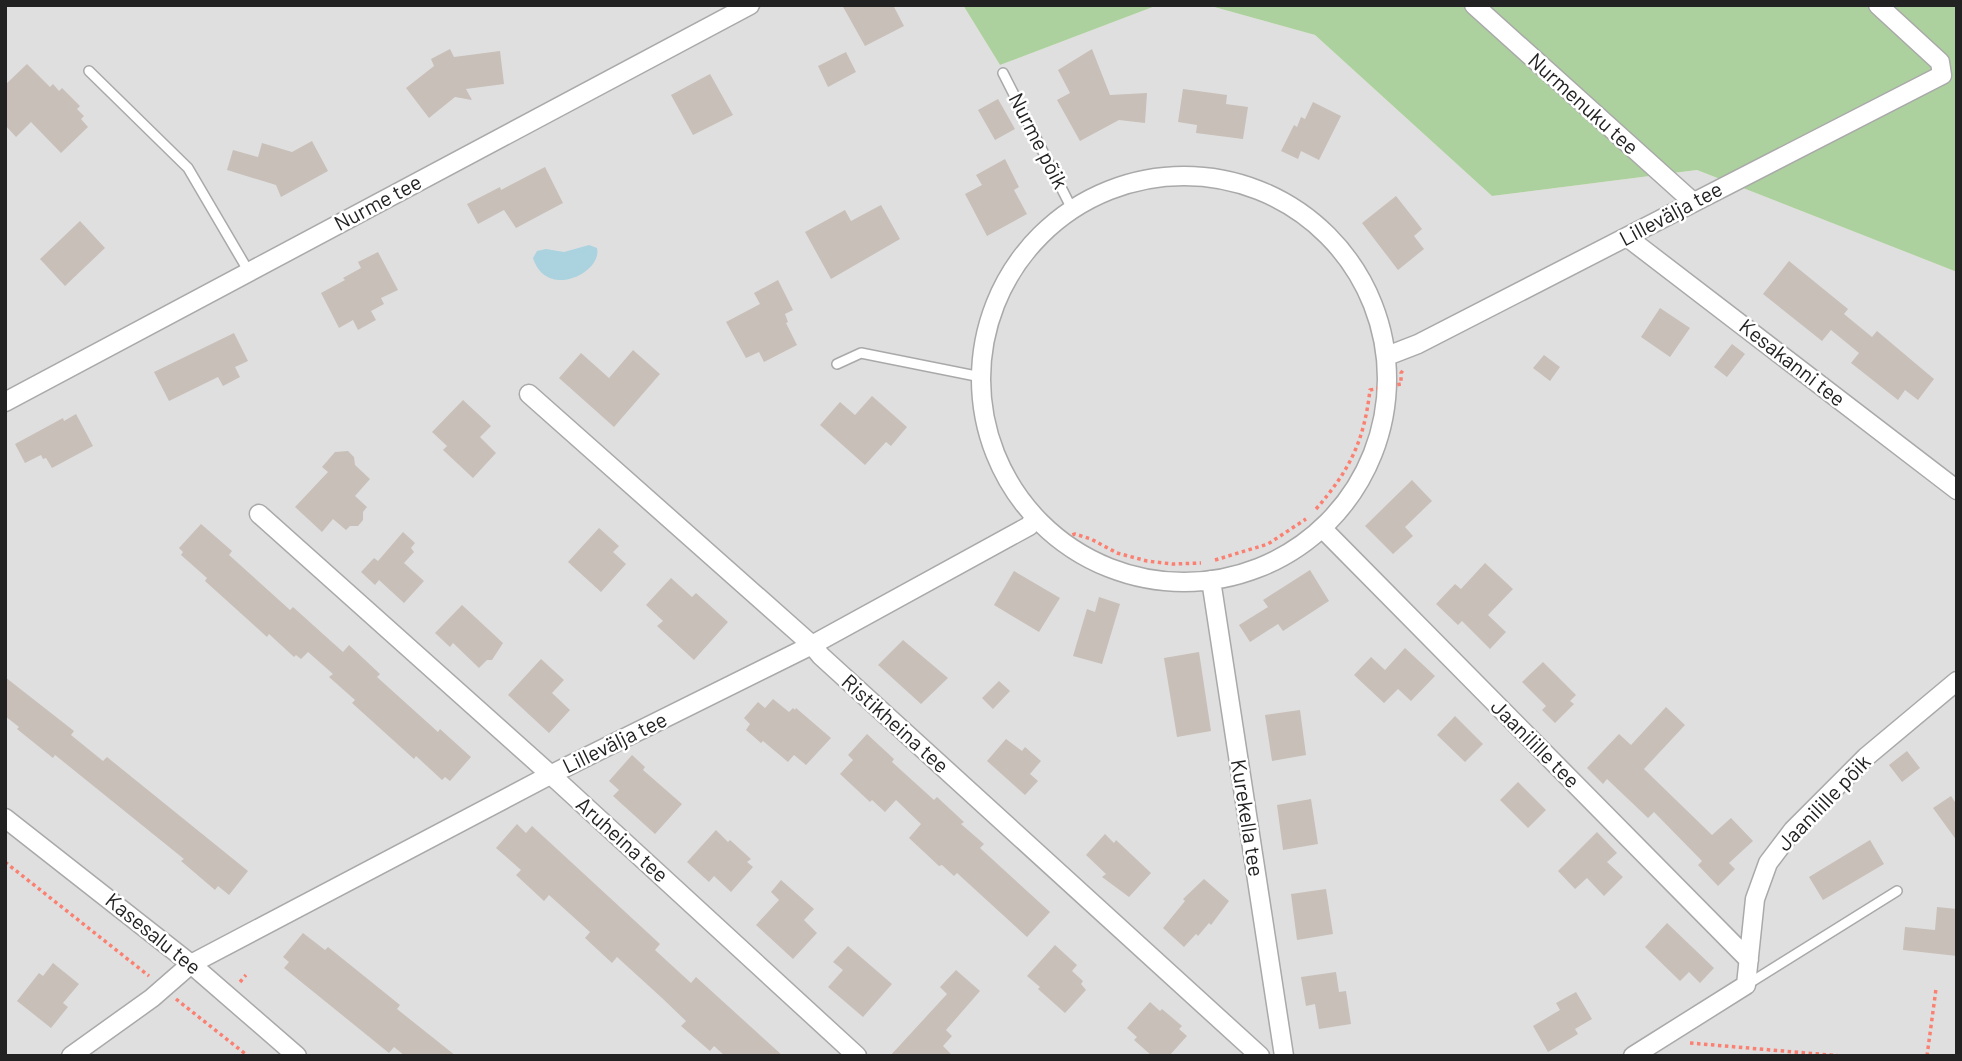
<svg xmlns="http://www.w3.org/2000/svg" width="1962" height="1061" font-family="Barlow,sans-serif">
  <rect width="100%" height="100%" fill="#f2efe9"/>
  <path fill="#e0dfdf" d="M5 5H963L1000 65 1158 5H1207L1315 35 1492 196 1697 170 1957 272V1056H5Z"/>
  <path fill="#add19e" d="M963 5H1158L1000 65Z
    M1207 5H1957V272L1697 170 1492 196 1315 35Z"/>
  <path fill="#aad3df" d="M589 245 597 248C603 272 547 301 533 258L537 251 546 249 564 252Z"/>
  <path fill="#c7bfb8" d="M842 5H893L904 26 865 46Z
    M450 49 454 57 500 51 504 84 466 89 472 100 455 97 429 118 406 88 434 66 431 59Z
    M1092 49 1110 95 1147 93 1145 123 1119 120 1080 141 1057 100 1070 93 1058 70Z
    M846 52 856 72 828 87 818 66Z
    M27 64 50 87 53 84 59 91 62 88 80 106 77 109 84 116 81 119 88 127 61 153 31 122 16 137 5 125V85Z
    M710 74 733 115 693 135 671 95Z
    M1183 89 1227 95 1226 104 1248 107 1243 139 1196 133 1197 125 1178 122Z
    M998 99 1015 129 995 140 978 110Z
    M1313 102 1341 116 1319 160 1301 151 1298 159 1281 151 1294 125 1297 127 1301 117 1305 119Z
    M312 141 328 171 281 197 276 185 227 170 233 150 258 157 262 143 292 152Z
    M1005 159 1019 187 1014 190 1027 214 987 236 965 194 982 185 976 175Z
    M545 167 563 203 516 228 504 210 478 224 467 204 500 187 501 190Z
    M1396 196 1422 229 1414 236 1424 249 1398 270 1362 223Z
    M881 205 900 239 831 279 805 232 845 210 851 221Z
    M80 221 105 248 65 286 40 259Z
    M378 252 398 290 381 298 384 304 371 311 376 320 358 330 353 320 339 328 321 293 345 280 343 278 361 268 358 262Z
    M1789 261 1848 309 1844 314 1872 337 1877 331 1934 379 1918 400 1905 390 1898 400 1851 363 1859 353 1831 330 1822 341 1763 294Z
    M778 280 793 310 785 314 788 322 786 323 797 345 764 362 759 352 746 358 726 322 760 304 754 293Z
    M1660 308 1690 328 1670 357 1641 337Z
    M234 333 248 361 235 367 240 377 223 386 218 377 169 401 154 372Z
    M1732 344 1745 354 1727 377 1714 367Z
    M633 350 660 374 614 427 559 378 581 353 609 378Z
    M1544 355 1560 367 1550 381 1533 368Z
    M872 396 907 427 891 446 886 442 865 465 820 425 840 402 855 415Z
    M463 400 491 426 480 437 496 453 473 478 443 450 447 446 432 432Z
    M76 414 93 446 52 468 46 458 43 459 41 455 25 463 15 444 63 418 64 421Z
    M348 451 354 457 355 465 370 479 355 496 367 507 363 512V520L358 526H350L346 530 333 519 322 532 295 507 328 472 322 467 335 452Z
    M1412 480 1432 501 1405 527 1413 536 1393 554 1365 526Z
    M201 524 232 551 229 555 290 610 293 607 343 652 349 645 380 674 377 677 438 732 440 729 471 757 450 781 445 777 442 780 416 756 414 759 352 703 355 700 329 677 333 674 308 652 301 659 296 655 294 657 269 634 267 637 205 581 207 578 181 555 183 552 179 548Z
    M599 528 619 546 613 552 626 564 601 592 568 562Z
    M403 532 415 543 411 548 414 552 404 563 424 581 404 603 379 580 375 585 361 572 374 558 378 561Z
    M1485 563 1513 589 1488 615 1506 632 1490 649 1462 621 1458 625 1436 604 1455 584 1461 589Z
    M1310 570 1329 601 1283 631 1278 624 1250 642 1239 625 1268 607 1263 600Z
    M1014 571 1060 598 1039 632 994 605Z
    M671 578 692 597 696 593 728 622 694 660 657 626 663 621 646 605Z
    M1099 597 1120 604 1102 664 1073 656 1087 609 1095 612Z
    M462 605 503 643 492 660H487L479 668 453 643 450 647 435 633Z
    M903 640 948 678 921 704 878 665Z
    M1405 648 1435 676 1411 701 1398 689 1384 703 1354 675 1371 657 1385 670Z
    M1199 652 1211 731 1177 737 1164 658Z
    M541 659 564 680 552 693 570 710 549 733 508 695Z
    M1543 662 1576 695 1570 701 1574 704 1555 723 1542 710 1546 706 1522 682Z
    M5 677 74 731 71 735 103 761 107 757 248 871 229 895 218 886 215 890 181 861 184 859 65 763 55 755 53 758 17 729 19 727 5 716Z
    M999 681 1010 691 993 709 982 698Z
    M773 699 789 712 793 708 795 710 796 708 831 738 806 765 794 755 788 762 763 741 761 743 746 730 750 724 744 718 758 702 765 708Z
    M1666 707 1685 725 1644 769 1712 835 1731 818 1753 841 1729 863 1735 869 1718 886 1698 865 1702 861 1654 812 1648 818 1607 779 1603 784 1587 768 1619 734 1631 745Z
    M1300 710 1306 755 1272 761 1265 715Z
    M1455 716 1483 744 1465 762 1437 735Z
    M867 734 894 759 892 762 934 800 937 797 964 822 961 824 984 844 980 848 1050 912 1027 937 957 873 954 876 942 865 939 866 909 838 921 824 896 800 885 812 872 800 870 802 840 774 853 760 848 755Z
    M1006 739 1022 751 1025 747 1041 761 1030 774 1038 781 1025 795 987 761Z
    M1907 751 1920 768 1902 782 1889 765Z
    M632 755 645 767 643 770 682 804 655 834 613 796 619 790 609 781Z
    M1518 782 1546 810 1528 828 1500 800Z
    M1951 796 1957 805V841L1933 808Z
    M1311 799 1318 844 1283 850 1277 805Z
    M517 824 526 833 532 826 660 944 655 950 691 983 696 977 783 1056H725L714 1046 710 1051 681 1026 686 1021 662 998 617 957 612 963 585 938 590 932 549 895 544 901 516 875 521 870 496 848Z
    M716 830 728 842 730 840 751 859 747 862 753 867 731 892 714 876 709 882 687 862Z
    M1597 832 1617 853 1607 862 1623 877 1604 896 1587 878 1575 889 1558 871Z
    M1105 834 1114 843 1116 840 1151 873 1129 897 1102 877 1106 874 1086 855Z
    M1870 840 1884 864 1823 900 1809 877Z
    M1204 879 1229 901 1211 925 1209 923 1198 936 1196 934 1184 947 1163 928 1185 901 1183 899Z
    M781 880 814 909 804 920 817 933 793 959 756 925 779 900 771 892Z
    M1326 889 1333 934 1297 940 1291 894Z
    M1937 907 1957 909V956L1903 950 1905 927 1935 930Z
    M1667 923 1714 968 1700 983 1689 972 1680 981 1645 947Z
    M303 933 325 950 328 947 400 1005 397 1009 456 1056H405L394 1047 389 1053 284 968 289 962 283 957Z
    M1055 945 1077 965 1072 971 1083 981 1081 984 1086 990 1065 1013 1038 989 1040 987 1027 976Z
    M848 946 892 984 863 1017 828 987 843 970 833 962Z
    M53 963 79 984 63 1003 68 1007 51 1028 17 1001 39 973 43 976Z
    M956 970 980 991 946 1030 952 1036 943 1046 953 1056H890L947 994 940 987Z
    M1336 972 1339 992 1346 991 1351 1024 1319 1029 1315 1004 1306 1006 1301 977Z
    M1576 992 1592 1019 1575 1029 1578 1034 1548 1052 1533 1026 1560 1010 1556 1003Z
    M1150 1002 1160 1011 1162 1009 1182 1026 1179 1029 1187 1036 1169 1056H1152L1134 1040 1137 1037 1127 1028Z"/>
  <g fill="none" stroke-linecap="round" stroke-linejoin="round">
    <defs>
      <path id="service" d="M89 71 188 168 249 272
        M1003 73 1072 209
        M837 364 861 353 981 377
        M1748 984 1897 891"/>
      <path id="minor" d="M1474 5 1693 202
        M981 379a203 203 0 1 1 406 0a203 203 0 1 1-406 0Z
        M1627 237 1957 490
        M1387 356 1418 344 1942 75 1940 62 1878 5
        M529 394 812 645 821 656 1260 1056
        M5 402 750 5
        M259 514 561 784 857 1056
        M1322 528 1749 960
        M1211 580 1284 1056
        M5 818 191 964 297 1056
        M71 1056 152 998 191 964 550 775 812 645 1029 526 1035 517
        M1633 1056 1746 985 1755 899 1768 863 1793 830 1866 757 1957 681"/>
    </defs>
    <use href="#service" stroke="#a9a9a9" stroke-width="12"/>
    <use href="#minor" stroke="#a9a9a9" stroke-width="21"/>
    <path stroke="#fa8072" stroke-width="3.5" stroke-dasharray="3.5 3.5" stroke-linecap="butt" d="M1316 509C1350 470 1364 441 1370 390L1401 384V373L1404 369
      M1059 539 1075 534 1091 539 1117 553 1147 561 1172 564 1201 563
      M1215 560 1268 544 1306 519
      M5 862 149 976
      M240 982 246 975
      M176 999 248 1056
      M1690 1043 1841 1056
      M1927 1056 1936 989"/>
    <use href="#service" stroke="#fff" stroke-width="9"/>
    <use href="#minor" stroke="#fff" stroke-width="18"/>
  </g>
  <g text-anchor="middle" stroke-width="5" stroke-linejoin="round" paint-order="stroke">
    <g font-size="21" fill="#222" stroke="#fff">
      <text transform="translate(1583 104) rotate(42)" y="7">Nurmenuku tee</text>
      <text transform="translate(1038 141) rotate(63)" y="7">Nurme põik</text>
      <text transform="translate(378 203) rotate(-28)" y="7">Nurme tee</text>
      <text transform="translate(1671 214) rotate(-28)" y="7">Lillevälja tee</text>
      <text transform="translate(1792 363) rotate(38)" y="7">Kesakanni tee</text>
      <text transform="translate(895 724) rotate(42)" y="7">Ristikheina tee</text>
      <text transform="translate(615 743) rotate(-26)" y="7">Lillevälja tee</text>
      <text transform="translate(1535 744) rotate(45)" y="7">Jaanilille tee</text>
      <text transform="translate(1824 803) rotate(-46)" y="7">Jaanilille põik</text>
      <text transform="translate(1247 818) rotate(81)" y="7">Kurekella tee</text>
      <text transform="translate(622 840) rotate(42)" y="7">Aruheina tee</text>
      <text transform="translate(153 934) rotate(39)" y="7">Kasesalu tee</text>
    </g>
  </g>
  <rect width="1962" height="1061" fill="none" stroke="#222222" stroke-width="14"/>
</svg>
